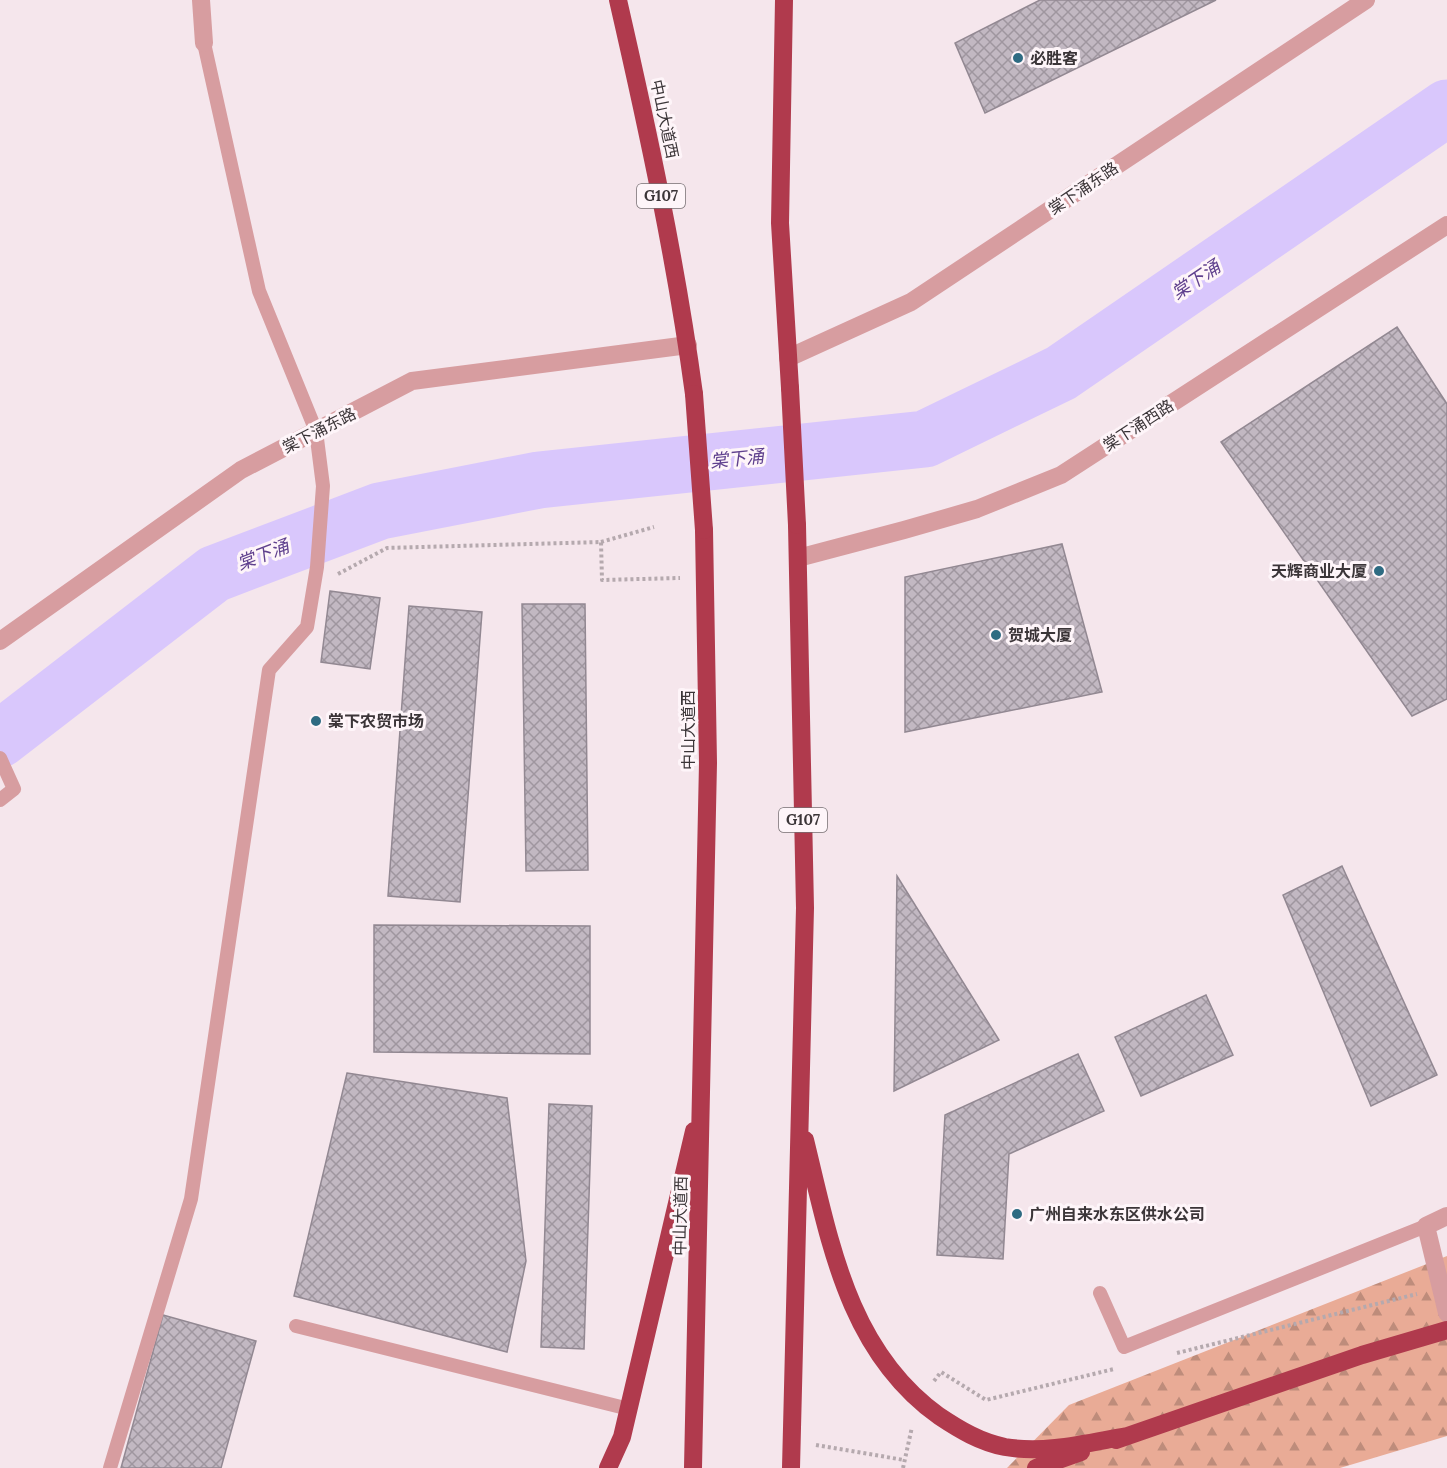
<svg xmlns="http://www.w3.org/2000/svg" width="1447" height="1468" font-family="Lora,'Noto Sans SC',serif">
  <defs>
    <pattern id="forest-firs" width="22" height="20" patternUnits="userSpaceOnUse" patternTransform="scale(1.5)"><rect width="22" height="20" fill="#e9ab96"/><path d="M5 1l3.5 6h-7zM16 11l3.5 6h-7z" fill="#be8c7b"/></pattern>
    <pattern id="building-cross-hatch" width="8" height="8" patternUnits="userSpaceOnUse" patternTransform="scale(1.5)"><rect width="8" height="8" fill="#c2b8c2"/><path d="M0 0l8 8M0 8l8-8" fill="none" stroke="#9f969f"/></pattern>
  </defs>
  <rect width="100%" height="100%" fill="#f5e6ec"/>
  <path fill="url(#forest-firs)" d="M1447 1256V1436L1340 1468H1007L1069 1405Z"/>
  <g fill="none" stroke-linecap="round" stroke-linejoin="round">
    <path stroke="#d9c7fc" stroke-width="57" d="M0 739 214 574 380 511 539 480 925 439 1061 373 1447 108"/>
  </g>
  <path fill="url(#building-cross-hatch)" stroke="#928892" stroke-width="1.5" d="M1040 0H1216L985 113 955 43Z
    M1397 327 1447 404V699L1412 716 1221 442Z
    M1062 544 1102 692 905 732V577Z
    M330 591 380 598 370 669 321 662Z
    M522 604H585L588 870 526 871Z
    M409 606 482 612 460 902 388 896Z
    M1342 866 1437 1075 1371 1106 1283 895Z
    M897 876 999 1040 894 1091Z
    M374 925 590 926V1054L374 1052Z
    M1206 995 1233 1055 1141 1096 1115 1037Z
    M1078 1054 1104 1111 1009 1154 1003 1259 937 1255 945 1115Z
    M347 1073 507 1098 526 1261 507 1352 294 1296Z
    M549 1104 592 1106 584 1349 541 1347Z
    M163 1315 256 1341 221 1468H121Z"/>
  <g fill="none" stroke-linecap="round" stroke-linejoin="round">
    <path stroke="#b5a9ae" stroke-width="4" stroke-dasharray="3 3" stroke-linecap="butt" d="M601 542 654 527
      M338 574 387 548 601 542 602 580 680 578
      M1177 1353 1417 1294
      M934 1381 941 1372 986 1400 1114 1369
      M816 1445 904 1460
      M903 1468 912 1427"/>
    <path stroke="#d79da0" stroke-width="14" d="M0 758 14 789 0 800
      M1100 1293 1124 1347 1426 1226
      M296 1326 629 1409
      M110 1468 191 1199 269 670 307 627 317 567 323 486 316 431 259 291 204 43"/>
    <path stroke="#d79da0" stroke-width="18" d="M201 0 204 43
      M788 358 911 302 1366 0
      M798 558 904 530 977 509 1061 475 1447 225
      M0 641 241 470 412 381 688 345
      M1447 1216 1426 1226 1447 1313"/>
    <path stroke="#b03a4d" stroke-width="18" d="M618 0C648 131 676 261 694 394
      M784 0 780 223 790 388
      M805 1140C830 1242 848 1351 939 1416 960 1430 980 1442 1005 1447 1045 1454 1087 1443 1127 1436
      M1116 1440 1362 1355 1447 1330
      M608 1468 622 1437 694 1131
      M693 1468 708 763 704 530
      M791 1468 805 908 797 525
      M1036 1468 1081 1452"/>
    <path stroke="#b03a4d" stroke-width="18" d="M790 388 797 525
      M694 394 704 530"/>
  </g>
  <g fill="#2e6b82" stroke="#fef5f9" stroke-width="2">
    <circle cx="1018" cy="58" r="6"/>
    <circle cx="1379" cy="571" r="6"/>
    <circle cx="996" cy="635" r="6"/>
    <circle cx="316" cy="721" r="6"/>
    <circle cx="1017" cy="1214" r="6"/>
  </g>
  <g text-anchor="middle" stroke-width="6" stroke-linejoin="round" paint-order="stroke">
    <g fill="#fef5f9" stroke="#766f72" stroke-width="1.5">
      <rect x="637" y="184" width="48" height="24" rx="4.5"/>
      <rect x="779" y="808" width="48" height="24" rx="4.5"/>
    </g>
    <g font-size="15" font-weight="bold" fill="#3b3538">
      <text x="661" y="201">G107</text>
      <text x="803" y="825">G107</text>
    </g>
    <g font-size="16" font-weight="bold" fill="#3b3538" stroke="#fef5f9" text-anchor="start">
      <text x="1030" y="64">必胜客</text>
      <text x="1367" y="577" text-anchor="end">天辉商业大厦</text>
      <text x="1008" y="641">贺城大厦</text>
      <text x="328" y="727">棠下农贸市场</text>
      <text x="1029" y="1220">广州自来水东区供水公司</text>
    </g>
    <g font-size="16" fill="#3b3538" stroke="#fef5f9">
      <text transform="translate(665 119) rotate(78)" y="6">中山大道西</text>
      <text transform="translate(1083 188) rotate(-34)" y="6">棠下涌东路</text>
      <text transform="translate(1138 425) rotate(-33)" y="6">棠下涌西路</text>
      <text transform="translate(319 430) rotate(-27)" y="6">棠下涌东路</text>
      <text transform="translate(688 730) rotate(-90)" y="6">中山大道西</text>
      <text transform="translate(680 1216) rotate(-89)" y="6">中山大道西</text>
    </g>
    <g font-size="18" font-style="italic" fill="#60418e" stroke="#fef5f9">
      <text transform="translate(1196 280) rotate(-34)" y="6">棠下涌</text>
      <text transform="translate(737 459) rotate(-6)" y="6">棠下涌</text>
      <text transform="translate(263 555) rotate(-21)" y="6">棠下涌</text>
    </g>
  </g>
</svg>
